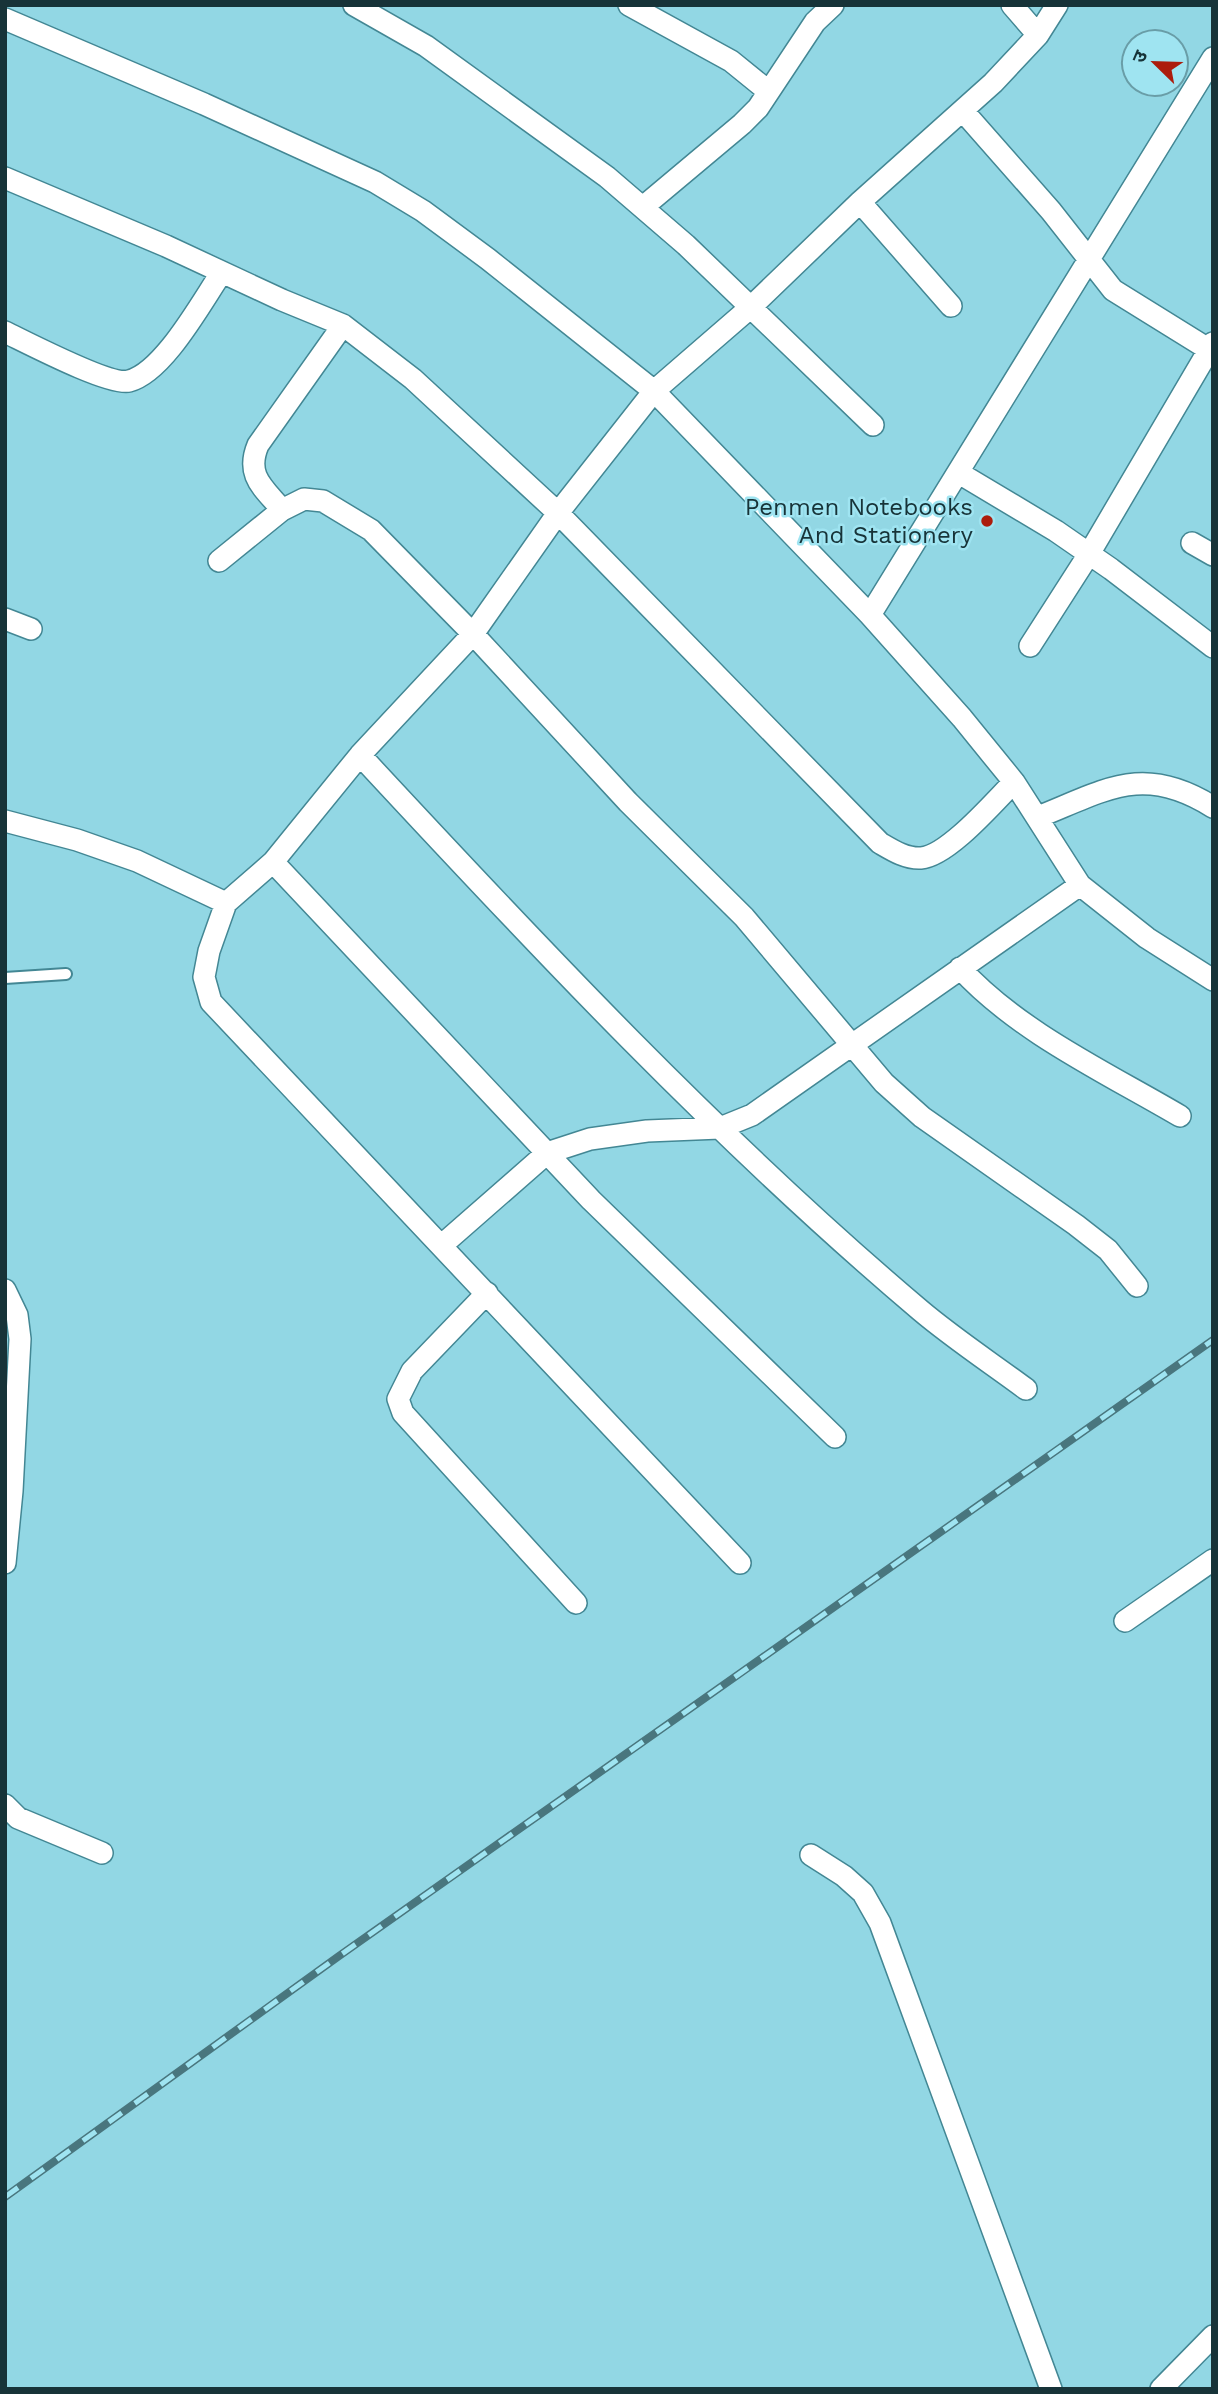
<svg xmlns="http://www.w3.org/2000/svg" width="1218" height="2394" font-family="'Work Sans','Noto Sans Devanagari',sans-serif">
  <rect width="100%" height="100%" fill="#92d7e4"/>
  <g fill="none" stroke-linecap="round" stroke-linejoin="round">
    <defs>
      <path id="service" d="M5 978 66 974"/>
      <path id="minor" d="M354 5 426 46 607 177 686 245 873 425
        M629 5 731 61 768 91
        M1012 5 1038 35
        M5 19 204 104 375 182 423 211 488 259 654 391 870 615 962 718 1014 782 1080 885 1147 938 1213 980
        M963 111 1051 211 1113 290 1213 352
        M5 178 166 246 282 300 343 325 413 379 558 513 880 843C892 850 906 859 921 858 948 856 994 802 1014 782
        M860 202 951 306
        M643 207 742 124 758 108 815 22 833 5
        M5 332C28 343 110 386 129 381 164 372 202 301 222 272
        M959 473 1056 531 1111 569 1213 647
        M282 510C264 488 245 476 258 445L343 325
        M1192 543 1213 555
        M219 561 282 510 304 499 323 501 371 530 473 634 628 802 744 917 884 1083 922 1117 1076 1225 1108 1250 1137 1286
        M870 615 1213 58
        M5 619 31 629
        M1030 646 1089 554 1213 343
        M360 755C539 948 719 1140 920 1310 953 1338 991 1363 1026 1389
        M1038 817C1106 790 1143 763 1213 807
        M5 821 77 840 137 861 226 903 273 862 360 755 473 634 558 513 654 391 751 307 860 202 993 83 1038 35 1057 5
        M273 862 591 1200 835 1437
        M226 903 209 951 204 977 211 1002 740 1563
        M960 968C1017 1031 1107 1073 1180 1116
        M442 1245 547 1153 590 1139 647 1131 720 1128 752 1115 1080 885
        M5 1290 17 1315 20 1339 12 1491 5 1563
        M487 1293 412 1371 398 1399 403 1413 576 1603
        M1125 1621 1213 1560
        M5 1805 18 1818 102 1853
        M811 1855 844 1876 863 1893 880 1923 1051 2389
        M1161 2389 1213 2336"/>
    </defs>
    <use href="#service" stroke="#438794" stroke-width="14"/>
    <use href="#minor" stroke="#438794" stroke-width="24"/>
    <use href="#service" stroke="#fff" stroke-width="10"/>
    <use href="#minor" stroke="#fff" stroke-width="21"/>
    <defs>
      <path id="rail" d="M5 2197 339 1956 1213 1340"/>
    </defs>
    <use href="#rail" stroke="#49767e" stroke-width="8"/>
    <use href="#rail" stroke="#9fe4f1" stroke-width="5" stroke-dasharray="16" stroke-linecap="butt"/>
  </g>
  <circle fill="#ac1c0c" stroke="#9fe4f1" stroke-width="2.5" cx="987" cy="521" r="7"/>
  <g text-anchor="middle" stroke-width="5" stroke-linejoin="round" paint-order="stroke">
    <g font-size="24" fill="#173338" stroke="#9fe4f1" text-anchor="end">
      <text x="973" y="515">Penmen Notebooks<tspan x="973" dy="28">And Stationery</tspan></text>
    </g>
  </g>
  <rect width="1218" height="2394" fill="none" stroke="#173338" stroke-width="14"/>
  <g transform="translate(1155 63) rotate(293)"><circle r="33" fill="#9fe4f1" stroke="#699da7" stroke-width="2"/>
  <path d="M0-5L12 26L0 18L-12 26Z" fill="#ac1c0c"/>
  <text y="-10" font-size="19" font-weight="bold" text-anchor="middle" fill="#173338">उ</text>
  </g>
</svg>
